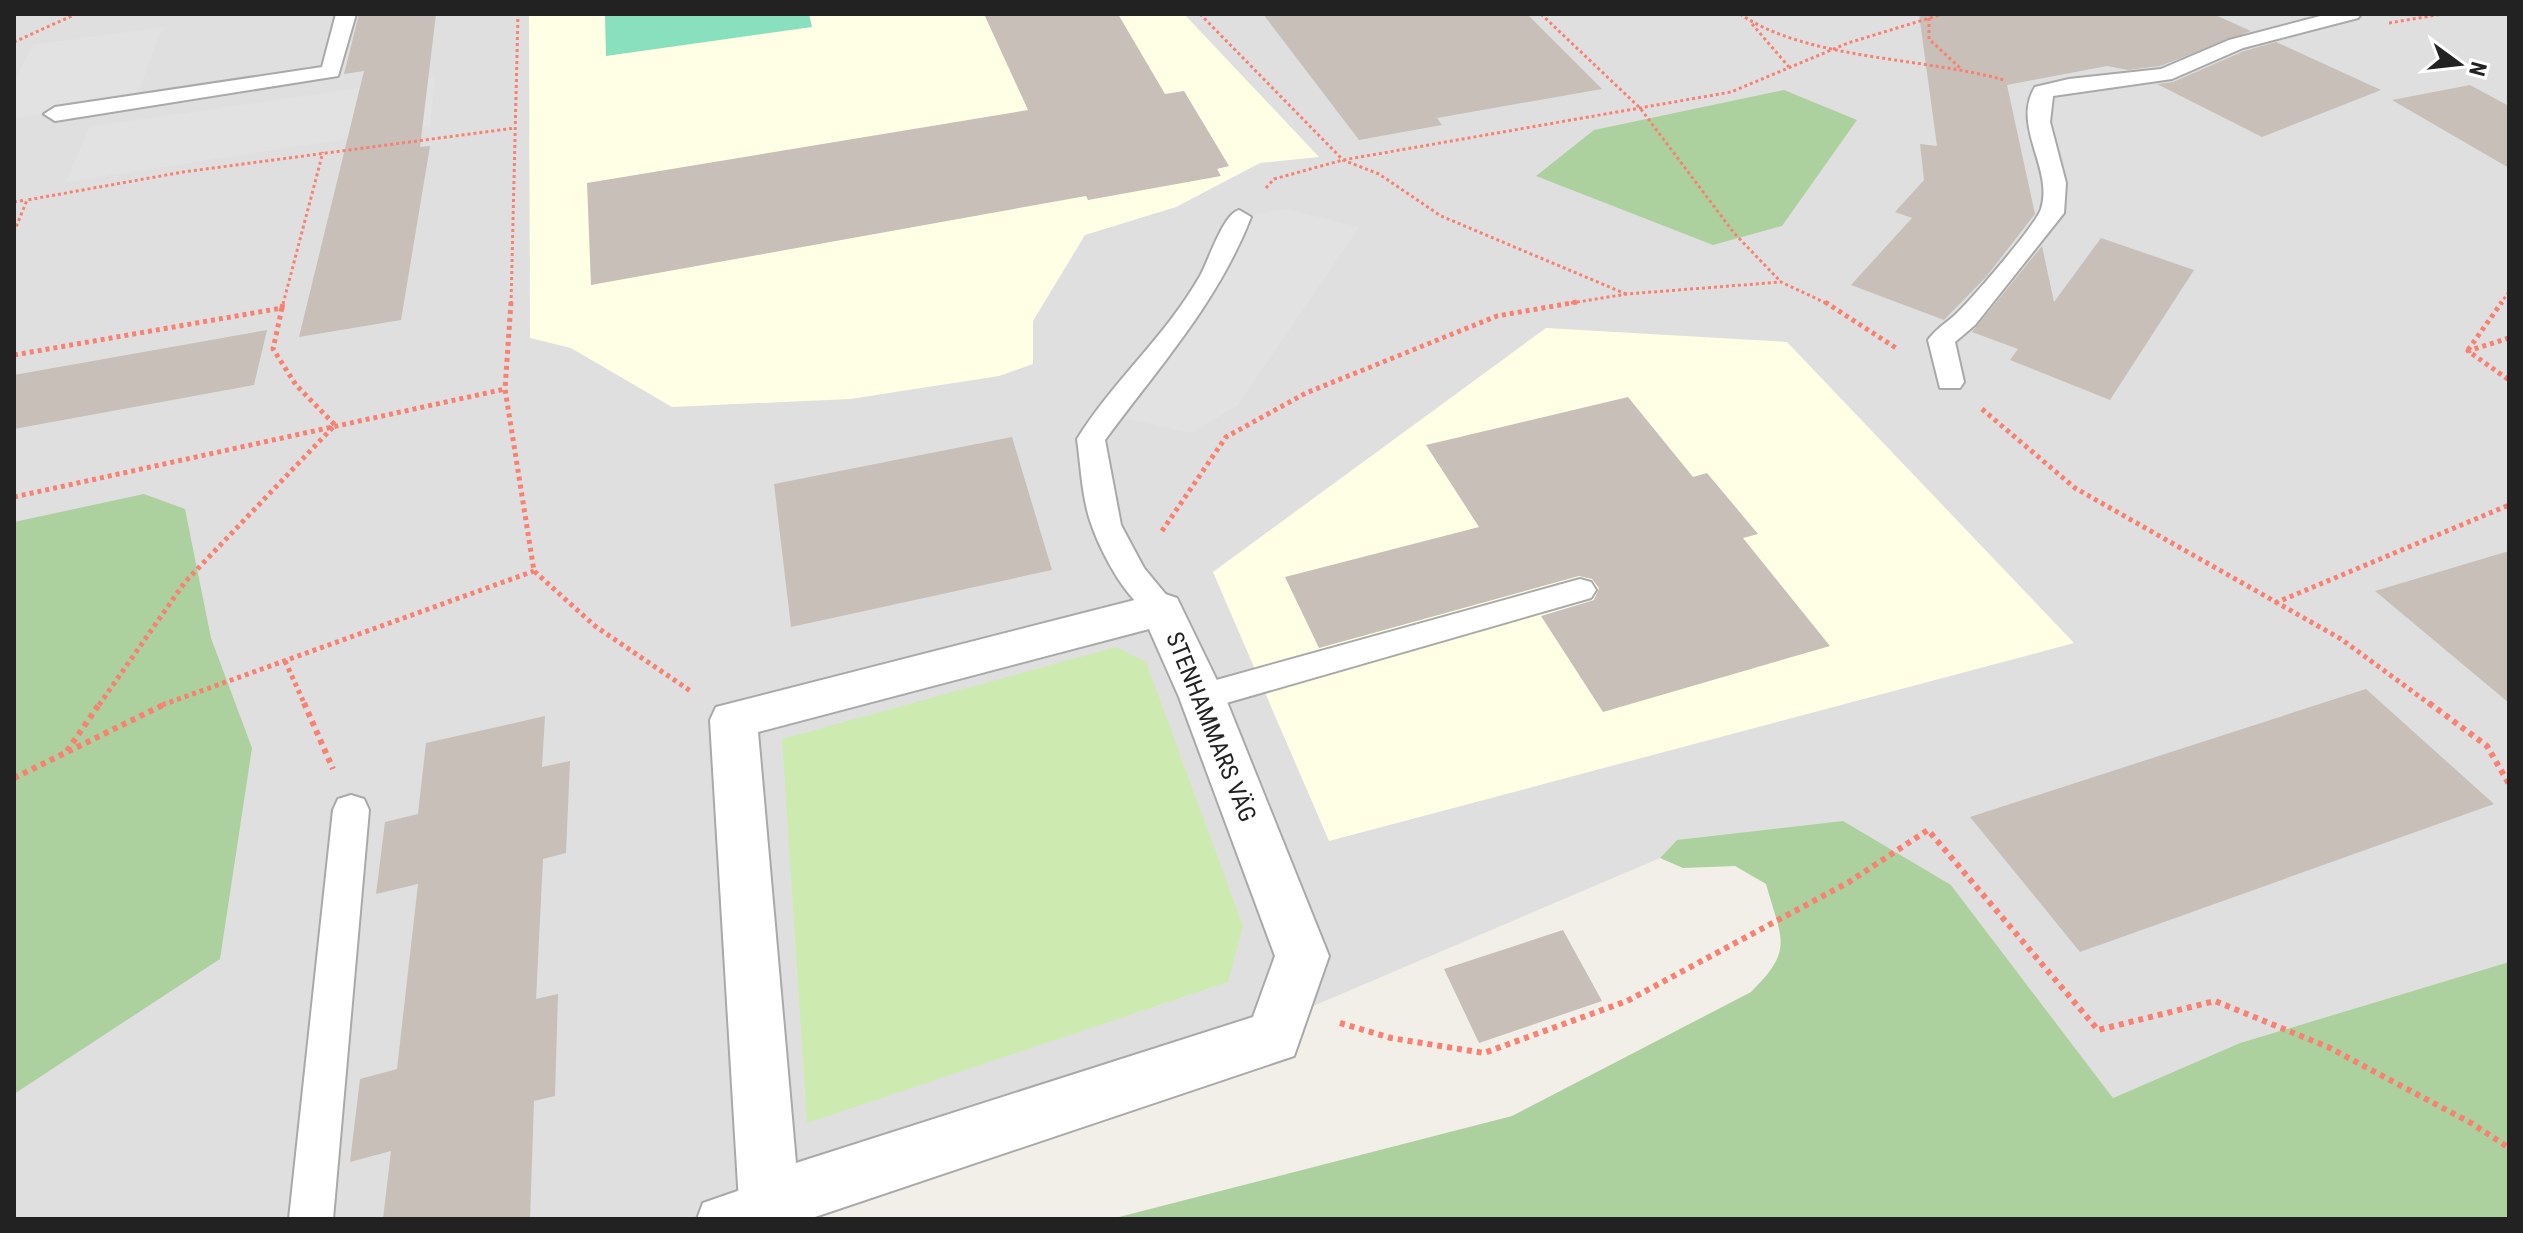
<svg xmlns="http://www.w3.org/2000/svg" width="2523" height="1233" font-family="'Roboto Condensed',sans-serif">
  <rect width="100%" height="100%" fill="#f2efe9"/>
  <path fill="#e0dfdf" d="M14 14H2509V962L2240 1043 2113 1098 1951 885 1677 840 1660 858 814 1219H14Z"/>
  <path fill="#ffffe5" d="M529 14H1184L1319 157 1260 163 1176 207 1085 235 1033 321V364L999 376 850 399 672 407 571 348 530 338Z
    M1546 328 1787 342 2074 643 1329 841 1213 572Z"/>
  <path fill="#cdebb0" d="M1116 647 1146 662 1243 926 1228 982 807 1123 782 739Z"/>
  <path fill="#add19e" d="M1784 90 1857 120 1782 226 1713 245 1536 176 1594 130Z
    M144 494 185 509 211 638 252 748 220 959 14 1094V522Z
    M1843 821 1951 885 2113 1098 2240 1043 2509 962V1219H1111L1512 1116 1751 992C1795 949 1781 939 1766 884L1735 866 1683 868 1660 858 1677 840Z"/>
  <path fill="#88e0be" d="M605 14H809L812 27 606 56Z"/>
  <path fill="#e2e2e2" d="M163 27 135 100 14 118V82L33 45Z
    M435 77 430 126 66 182 89 127Z
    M1287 209 1359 227 1238 405 1192 433 1108 415 1138 376 1239 217Z"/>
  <path fill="#c7bfb8" d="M359 14H436L420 147 430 146 401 320 299 337 364 71 344 74Z
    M984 14H1118L1165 94 1184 91 1229 166 1217 169 1221 176 1088 200 1086 196 591 285 587 183 1028 110Z
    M1263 14H1527L1602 89 1437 118 1442 125 1359 140Z
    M1919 14H2213L2251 31 2160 66 2128 70 2107 66 2007 85 2035 214 1986 277 1944 320 1851 285 1912 218 1895 212 1924 180 1920 144 1937 146Z
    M2276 42 2381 90 2262 137 2157 84 2173 82 2244 51Z
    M2470 85 2509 106V168L2392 100Z
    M2101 238 2194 270 2110 400 2010 360 2018 349 1972 332 2042 246 2054 302Z
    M267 330 254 385 14 429V375Z
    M1628 397 1693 477 1707 473 1758 534 1743 538 1830 646 1603 712 1541 616 1594 600 1599 588 1592 579 1579 576 1319 648 1285 577 1479 527 1426 445Z
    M1012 437 1052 570 791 627 774 484Z
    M2509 551V703L2375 591Z
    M2366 689 2494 804 2080 952 1970 817Z
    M545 716 542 767 570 761 566 853 543 859 536 999 558 994 555 1096 534 1101 530 1219H383L391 1151 350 1162 360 1079 397 1069 418 884 376 894 385 822 418 814 426 743Z
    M1563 930 1602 1001 1479 1043 1444 969Z"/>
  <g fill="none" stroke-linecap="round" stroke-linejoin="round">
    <defs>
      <path id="service" d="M336 14H356L338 76 55 121 44 114 55 107 322 67Z
        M2328 14H2361L2358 18 2243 48 2172 79 2053 96 2050 122 2066 183 2064 213 1975 325 1955 342 1964 382 1960 388H1940L1928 340C1935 330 1946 323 1955 315 1971 300 2036 225 2041 209 2054 169 2011 126 2035 87L2069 79 2161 69 2229 40Z
        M1239 210 1251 217C1218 302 1159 367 1105 440L1121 525 1144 568 1178 609 1173 617C1139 628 1102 555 1092 526 1082 500 1081 467 1077 439 1113 381 1166 336 1200 276 1209 260 1223 214 1239 210Z
        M1580 579 1591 582 1596 590 1591 598 1202 710 1190 706 1185 697 1190 688 1202 684Z
        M351 795 364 799 369 810 333 1219H289L333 810 338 799Z
        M769 1180 785 1186 791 1202 785 1218 697 1219 703 1203Z"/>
      <path id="minor" d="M1162 593 1177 598 1225 697 1329 956 1294 1056 809 1219H740L710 720 716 707ZM1149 629 1179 697 1275 956 1253 1017 796 1163 758 732Z"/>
    </defs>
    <use href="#service" stroke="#a9a9a9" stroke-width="4"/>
    <use href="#minor" stroke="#a9a9a9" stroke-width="4"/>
    <path stroke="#fa8072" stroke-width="3" stroke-dasharray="3 3" stroke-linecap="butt" d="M1200 14 1343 160 1379 174 1441 216 1626 294
      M1541 14 1640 108 1734 233 1781 282
      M1740 14C1807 60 1923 57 2004 80
      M1929 18V39L1960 68
      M2389 23 2443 14
      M1752 24 1789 67
      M14 42 76 14
      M1266 188 1274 179 1343 160 1731 92 1848 43 1943 14
      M14 202 26 200
      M14 232 27 200 183 172 515 128
      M283 304 323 152
      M511 304 518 14
      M1565 304 1627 294 1781 282 1828 304
      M2500 304 2509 292"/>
    <path stroke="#fa8072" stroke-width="5" stroke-dasharray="4 4" stroke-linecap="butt" d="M511 302 505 389 534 571 595 626 692 692
      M1825 302 1896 348
      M2509 338 2468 351 2509 380
      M2468 350 2502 302
      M14 355 282 308 283 302
      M1982 409 2075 488 2341 639 2431 705
      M14 497 505 389
      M1162 531 1226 437 1306 393 1497 316 1577 302
      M2275 603 2509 505
      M285 661 305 705
      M99 705 185 582 335 425 296 385 273 349 282 308
      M162 705 534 571"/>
    <path stroke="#fa8072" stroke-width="6" stroke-dasharray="5 5" stroke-linecap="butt" d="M304 703 333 769
      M2429 703 2487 746 2509 784
      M67 751 100 703
      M14 778 167 703
      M1340 1023 1391 1038 1484 1053 1627 1001 1849 882 1928 830 2098 1030 2215 1001 2328 1047 2471 1123 2509 1148"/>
    <use href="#service" fill="#fff" fill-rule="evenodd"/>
    <use href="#minor" fill="#fff" fill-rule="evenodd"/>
  </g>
  <g text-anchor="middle" stroke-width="6" stroke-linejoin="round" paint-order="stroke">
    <g font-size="24" fill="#222" stroke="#fff">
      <text transform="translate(1211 727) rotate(68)" y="8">STENHAMMARS VÄG</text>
    </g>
  </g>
  <rect width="2523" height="1233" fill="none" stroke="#222222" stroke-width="32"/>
  <g transform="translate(2459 64) rotate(105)" stroke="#ffffff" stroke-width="6" paint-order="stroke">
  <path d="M0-6L14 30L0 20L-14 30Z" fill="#222222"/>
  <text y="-12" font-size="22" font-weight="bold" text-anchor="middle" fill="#222222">N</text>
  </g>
</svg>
